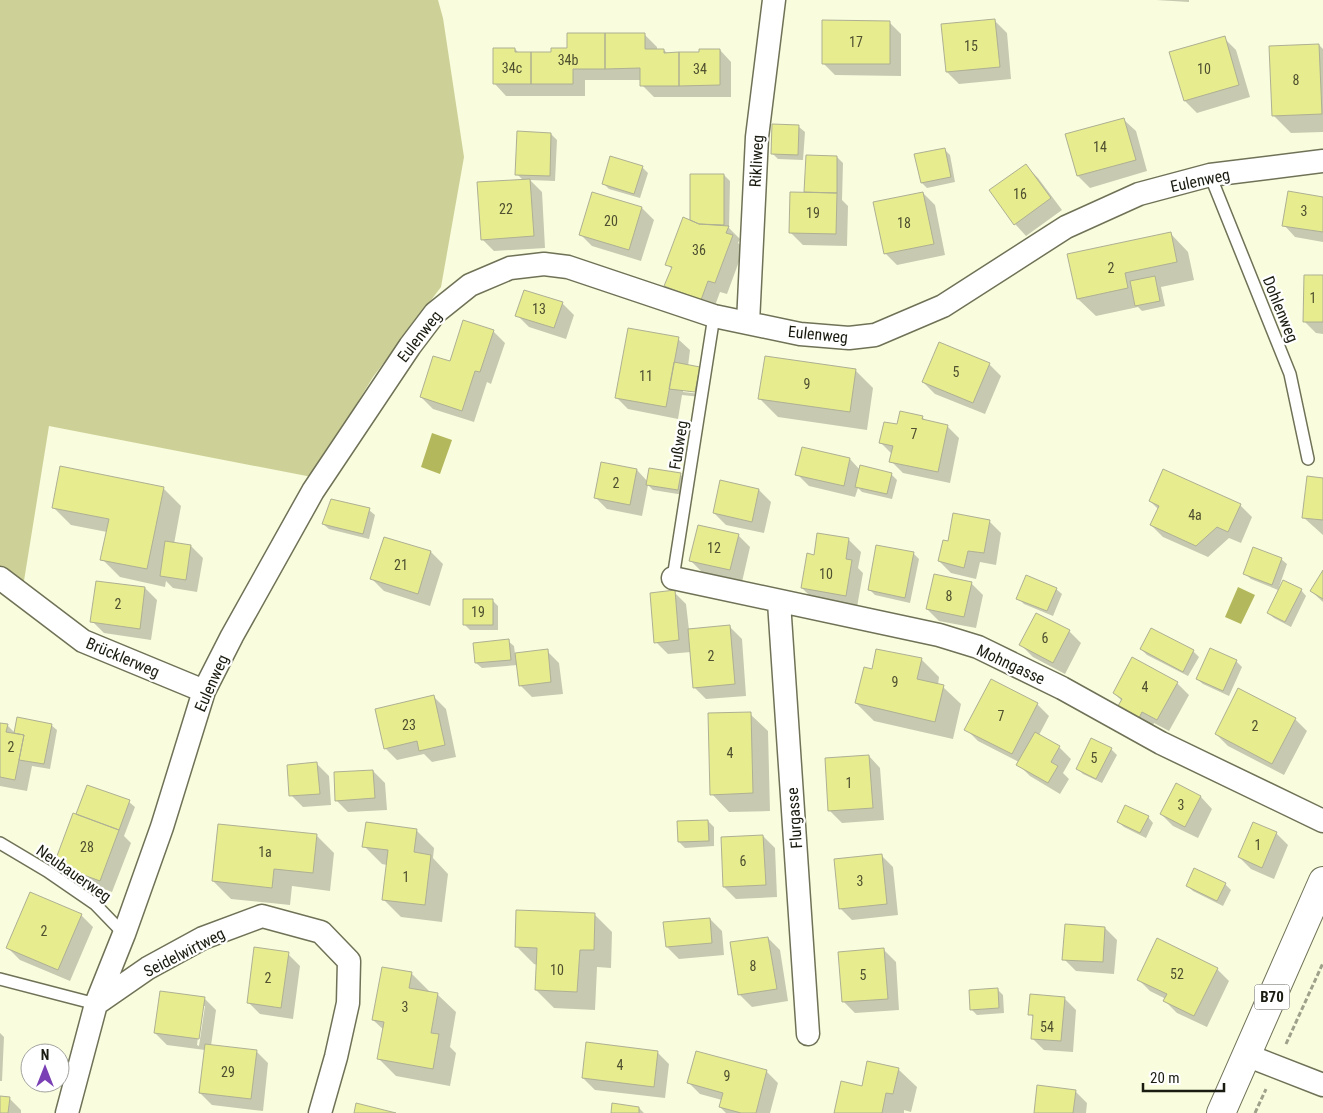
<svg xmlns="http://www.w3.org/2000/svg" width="1323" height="1113" font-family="'Roboto Condensed',sans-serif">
  <rect width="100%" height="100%" fill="#f9fcdd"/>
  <path fill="#cdd197" d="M0 0H438L443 18 464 157 441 287 373 377 312 477 49 426 23 587 0 572Z"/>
  <path fill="#b4b85c" d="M432 433 452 440 440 474 421 467Z
    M1238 587 1255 595 1241 624 1225 617Z"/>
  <path fill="#0003" fill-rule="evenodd" d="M1156 0H1189V2Z
    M995 21 1007 33 1011 79 959 84 947 72Z
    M889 22 901 34V76L835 75 823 63Z
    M645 35 657 47V50H664L668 54 700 53 720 50 731 62V97H654L642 85V80H585V96H506L495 84 515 49 519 53H553Z
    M1224 38 1236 50 1250 97 1197 113 1185 101Z
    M1319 45 1323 49V132L1291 133 1273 115Z
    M1124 120 1136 131 1147 171 1090 188 1078 176Z
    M799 127 805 132 803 160 778 159 772 153Z
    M551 134 557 140 555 181 530 180 542 192 545 248 494 251 482 239 523 180 517 174Z
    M944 149 950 155 955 182 927 188 922 183Z
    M837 157 843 163 842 200 848 206 847 246 803 245 791 233 808 193 806 191Z
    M1026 166 1038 178 1062 210 1026 236 1015 224Z
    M642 167 648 173 640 198 609 189 603 183Z
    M691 175H724L730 181 729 228 740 239 738 243 744 248 727 294 720 292 713 311 678 298 666 286 672 269 667 264 692 222Z
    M593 193 642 208 654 220 641 261 592 246 580 234Z
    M923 193 935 205 945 255 897 265 885 253Z
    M1323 198V242L1295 237 1284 225Z
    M1171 234 1188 252 1194 280 1161 287 1165 306 1142 311 1138 307 1096 316 1078 299Z
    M1323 276V334L1316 333 1304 321Z
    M562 303 574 315 566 339 529 327 517 315Z
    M493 331 505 343 491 384 487 382 474 422 433 409 421 397 450 363Z
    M678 339 690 350 688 366 699 368 705 374 702 392 683 389V392L701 394V397L682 395 678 419 628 409 616 397Z
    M989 364 1001 376 985 414 935 394 923 382Z
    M855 370 873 388 867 430 778 417 760 399Z
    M922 417 927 422 947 426 959 438 950 483 903 473 891 461 892 454 881 443 898 426Z
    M850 459 860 470 891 474 897 480 892 499 862 492 858 488 855 497 809 486 797 474Z
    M637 470 648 482 680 474 686 480 684 495 653 490 648 485 642 516 607 509 595 497Z
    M1323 479V535L1303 517Z
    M163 488 181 506 174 544 191 546 203 558 197 592 173 588 166 581 165 587 120 577 102 559 107 532 71 525 53 507Z
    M759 490 771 502 764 533 726 525 714 513Z
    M1150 501 1240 505 1252 517 1241 543 1229 538 1208 557 1163 537 1151 525 1158 509Z
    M369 510 375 515 369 539 329 529 323 524Z
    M989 521 1001 533 996 565 980 562 976 579 951 573 939 561Z
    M738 535 750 547 742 582 703 573 691 561Z
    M384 538 431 552 443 564 430 606 384 591 372 579Z
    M849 540 861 552 858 568 863 573 857 607 814 600 802 588 815 556Z
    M913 553 919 559 910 603 875 595 869 589Z
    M1281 559 1287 564 1278 590 1251 579 1245 574Z
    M1323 572V602L1311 591Z
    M971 583 983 595 976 628 939 621 927 609Z
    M145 588 157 600 151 640 104 633 92 621Z
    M1056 589 1062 594 1053 616 1024 604 1018 598Z
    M1301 590 1306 596 1291 627 1274 618 1268 613Z
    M674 592 686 604 689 630 730 627 742 639 746 696 706 699 694 687 691 652 668 654 656 642Z
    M492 600 498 606V630H470L464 624Z
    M1037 614 1069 631 1081 643 1065 674 1033 657 1021 645Z
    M508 641 514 646 515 654 547 651 559 663 563 694 532 697 520 685 518 665 482 668 476 663Z
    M1141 649 1193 651 1199 657 1188 676 1147 655Z
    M1210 650 1236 661 1242 667 1229 696 1203 684 1197 679Z
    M921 659 939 677 938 685 943 687 961 704 953 739 874 721 856 703 873 670Z
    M1177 683 1189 695 1169 731 1154 723 1151 729 1131 718 1119 706 1122 701 1114 693Z
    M434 697 446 709 456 757 432 762 424 754 397 760 385 748Z
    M1037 704 1049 716 1039 735 1059 747 1071 759 1063 773 1069 779 1060 794 1030 776 1018 764 1019 762 978 741 966 729Z
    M750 714 768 731 770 811 729 812 712 794Z
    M1295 719 1307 731 1284 775 1228 746 1216 734Z
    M0 724 7 725 15 733 51 725 57 730 50 769 32 766 27 791 0 786Z
    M1111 749 1117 755 1102 783 1083 774 1077 768Z
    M869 756 880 768 884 820 842 823 830 811Z
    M317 764 329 776 331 805 303 807 291 795Z
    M373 771 385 783 387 810 348 812 336 800Z
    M1176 785 1201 797 1212 809 1198 838 1173 826 1161 814Z
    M88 787 129 802 135 807 124 836 131 843 112 892 68 875 56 863Z
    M1148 817 1153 823 1146 838 1124 827 1118 822Z
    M708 821 714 827V846L685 848 679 842Z
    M416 830 434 848 433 858 448 874 442 922 401 917 383 899 387 865 382 864 364 846Z
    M1276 833 1288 845 1274 879 1251 869 1239 857Z
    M316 835 334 853 330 891 292 886 290 905 231 899 213 881Z
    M763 836 775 848 777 897 736 899 724 887Z
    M881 855 893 867 898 915 852 920 840 908Z
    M1225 884 1231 890 1223 906 1193 891 1187 885Z
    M81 915 93 927 70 981 20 960 8 948Z
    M595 915 612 932 611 968 597 967 595 1010 554 1008 536 990 537 965 534 964 516 946Z
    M710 919 722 931 724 955 679 959 667 947Z
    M1105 928 1117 940 1114 974 1076 971 1064 959Z
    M768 938 780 950 788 1001 752 1007 740 995Z
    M884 950 896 962 899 1010 855 1013 843 1001Z
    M288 954 300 966 293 1019 260 1014 248 1002Z
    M1217 969 1229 981 1207 1027 1177 1013 1165 1001 1166 999 1150 991 1138 979Z
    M411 973 429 991V993L438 995 456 1012 450 1047 456 1053 450 1086 396 1076 378 1058 384 1030 373 1020Z
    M997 989 1003 995 1004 1013 977 1015 971 1009Z
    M204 998 216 1010 211 1046 256 1051 268 1063 263 1111 212 1105 200 1093 205 1050 167 1045 155 1033ZM202 1006H205L199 1046 197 1045Z
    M1064 998 1076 1010 1073 1052 1044 1050 1032 1038 1034 1018 1030 1014Z
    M0 1033 4 1037 2 1081H0Z
    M657 1052 669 1064 665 1098 595 1090 583 1078Z
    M868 1063 899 1070 917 1087 911 1112 904 1110V1113H835L863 1087Z
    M766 1071 778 1083 770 1113H726L720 1107 722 1100 700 1094 688 1082Z
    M1075 1091 1087 1103 1086 1113H1035Z
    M0 1098H9L21 1110V1113H0Z
    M639 1108 644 1113H612Z"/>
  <path fill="#e7ec8e" stroke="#aeb094" d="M995 19 1000 67 946 72 941 24Z
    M822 20 890 21V64H822Z
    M567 33H605V69H573V84H531V52H551V48H567Z
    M605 33H645V49H664V53L679 52V86H640V68L605 69Z
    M1225 36 1239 85 1184 101 1169 52Z
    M1319 44 1322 114 1272 116 1269 46Z
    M493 48H515V52H531V84H493Z
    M699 49H720V85L679 86V52H699Z
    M1124 118 1136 160 1077 176 1065 134Z
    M772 124 799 125 798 155 771 154Z
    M517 131 551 133 550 176 515 175Z
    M945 148 951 177 921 183 914 154Z
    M806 155 837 156V193L804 192Z
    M610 156 643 166 634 194 602 184Z
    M1026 164 1051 198 1014 225 989 190Z
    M690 174H724V225L699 224 690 220Z
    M530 179 534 236 481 240 477 182Z
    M1288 191 1323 197V232L1282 226Z
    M592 192 642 207 629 250 579 235Z
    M790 192 837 193 836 234 789 233Z
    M923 192 934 244 884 254 873 202Z
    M683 217 699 224 729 226 726 233 733 235 715 283 708 281 701 300 664 286 672 267 665 265Z
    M1171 232 1177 262 1125 273 1128 288 1077 299 1067 254Z
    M1304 275H1323V322H1303Z
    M1155 276 1160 301 1135 306 1130 281Z
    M524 290 563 302 554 328 515 316Z
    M463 320 494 330 480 372 475 371 462 411 420 397 433 356 450 361Z
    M628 328 679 337 666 407 615 398Z
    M939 342 990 363 973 403 922 382Z
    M765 356 856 369 850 412 758 399Z
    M674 362 700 367 695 392 669 389Z
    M900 411 923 416 922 419 948 425 938 472 889 462 893 446 879 443 884 422 897 424Z
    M802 447 850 458 844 486 795 475Z
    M601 462 637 469 630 505 594 498Z
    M860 465 892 473 887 494 855 487Z
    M60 466 164 487 147 569 100 560 109 519 52 508Z
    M649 468 681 473 678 490 646 485Z
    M1163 469 1241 504 1228 532 1217 527 1196 546 1150 525 1159 506 1149 501Z
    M1307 476 1323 478V520L1302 518Z
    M720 480 759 489 752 522 713 513Z
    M331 499 370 508 363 534 322 524Z
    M953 513 990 520 984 553 968 551 964 568 938 561 943 540 948 541Z
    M698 525 739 534 730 570 689 561Z
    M817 533 849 538 846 559 852 560 846 596 801 588 807 553 814 555Z
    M384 537 431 551 418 594 370 579Z
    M165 541 191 545 186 580 160 576Z
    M876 545 914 552 905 598 868 590Z
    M1253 547 1282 558 1272 585 1243 574Z
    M1323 570V599L1310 591Z
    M934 574 972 582 964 617 926 609Z
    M1026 575 1057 588 1047 611 1016 599Z
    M1283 580 1302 589 1285 622 1267 613Z
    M96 581 145 587 140 629 90 622Z
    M675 590 679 640 654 643 650 593Z
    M463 599H493V625H463Z
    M1036 613 1070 630 1053 663 1019 645Z
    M730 625 735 684 693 688 688 629Z
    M1151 628 1194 650 1183 672 1140 649Z
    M509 639 511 660 475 663 473 643Z
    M1210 648 1237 660 1223 691 1196 679Z
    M548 649 551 682 519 686 515 653Z
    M876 649 922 658 917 679 944 685 935 722 855 703 864 667 872 669Z
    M1132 657 1178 682 1157 720 1142 712 1139 718 1118 706 1122 699 1113 693Z
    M991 679 1038 703 1012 754 964 730Z
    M1238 688 1296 718 1272 764 1215 734Z
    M434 695 445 745 419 751 417 741 384 749 375 709Z
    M751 712 753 793 710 795 708 713Z
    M17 717 52 724 44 764 19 760 24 735 14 733Z
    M0 723 8 724 6 732 24 735 15 780 0 777Z
    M1035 732 1060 746 1051 762 1058 766 1048 783 1016 765Z
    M1091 738 1112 748 1096 779 1076 769Z
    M869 755 873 808 828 811 825 758Z
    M317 762 320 794 289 796 287 765Z
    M373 770 375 798 335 801 334 772Z
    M1176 783 1201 796 1185 827 1160 814Z
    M87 785 130 800 119 830 76 814Z
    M1125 805 1149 816 1140 833 1117 822Z
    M73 813 119 830 100 881 54 864Z
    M708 820 709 841 678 842 677 821Z
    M366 822 417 829 414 852 431 855 425 905 382 900 388 850 362 847Z
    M1253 822 1277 832 1262 868 1238 857Z
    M218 824 317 834 313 873 274 869 272 888 212 881Z
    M763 835 766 885 723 887 721 837Z
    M882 854 887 904 839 909 834 859Z
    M1194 868 1226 883 1217 901 1186 886Z
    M30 892 82 914 58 970 6 948Z
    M516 910 595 913 594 950H580L577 992 535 990 537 948 515 947Z
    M710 918 712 943 666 947 663 922Z
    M1065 924 1105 927 1103 962 1062 960Z
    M768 937 777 989 738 995 730 942Z
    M1157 938 1218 968 1194 1016 1163 1001 1167 994 1137 980Z
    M254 947 289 952 281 1008 247 1003Z
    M884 948 888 999 842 1002 838 952Z
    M382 967 412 972 409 988 438 993 431 1033 439 1034 433 1069 377 1059 384 1022 372 1020Z
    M998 988 999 1008 970 1010 969 990Z
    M160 991 205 997 199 1039 154 1033Z
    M1030 994 1065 997 1061 1041 1031 1039 1033 1015H1028Z
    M586 1042 658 1051 654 1087 582 1078Z
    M205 1044 257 1050 251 1099 199 1093Z
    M696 1051 767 1070 756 1113H741L719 1107 723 1093 687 1083Z
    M867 1061 899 1068 893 1094 886 1093 882 1113H834L841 1081 862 1086Z
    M1037 1085 1076 1090 1073 1113H1034Z
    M0 1096 10 1097 8 1113H0Z
    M356 1103 396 1113H354Z
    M612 1103 639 1107V1113H611Z"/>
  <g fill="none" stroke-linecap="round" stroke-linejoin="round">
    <defs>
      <path id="lane" d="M1210 175 1290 374 1308 459
        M673 578 714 316
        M0 843 47 871 95 904 124 934
        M0 979 96 1004"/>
      <path id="street" d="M748 323 757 137 774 0
        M0 578 83 641 204 691
        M673 578 939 635 978 647 1062 688 1161 743 1323 821
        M779 602 808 1034
        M96 1004 148 968 203 938 262 916 321 932 349 961 348 1003 336 1057 320 1113
        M1246 1055 1323 1085
        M67 1113 96 1004 124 934 162 827 204 691 232 636 313 491 410 346 435 313 470 285 510 268 544 264 568 267 714 316 800 334 849 338 875 335 943 306 1066 227 1139 194 1210 175 1323 161"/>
      <path id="primary" d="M1221 1113 1323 881"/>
    </defs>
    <use href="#lane" stroke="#707257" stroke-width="14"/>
    <use href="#street" stroke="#707257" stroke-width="25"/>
    <use href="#primary" stroke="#707257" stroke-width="30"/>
    <path stroke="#9fa18b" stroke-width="3" stroke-dasharray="5 2.5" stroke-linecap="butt" d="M1286 1044 1323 963
      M1255 1113 1266 1089"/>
    <use href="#lane" stroke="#fff" stroke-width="11"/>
    <use href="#street" stroke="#fff" stroke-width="22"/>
    <use href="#primary" stroke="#fff" stroke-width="28"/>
  </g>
  <g text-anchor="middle" stroke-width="4.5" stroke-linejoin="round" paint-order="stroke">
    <g font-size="14" fill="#4e5030">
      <text x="856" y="47">17</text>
      <text x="971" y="51">15</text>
      <text x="568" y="65">34b</text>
      <text x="512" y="73">34c</text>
      <text x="700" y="74">34</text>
      <text x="1204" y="74">10</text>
      <text x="1296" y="85">8</text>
      <text x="1100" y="152">14</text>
      <text x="1020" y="199">16</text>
      <text x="506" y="214">22</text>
      <text x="1304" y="216">3</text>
      <text x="813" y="218">19</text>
      <text x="611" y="226">20</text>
      <text x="904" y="228">18</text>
      <text x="699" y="255">36</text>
      <text x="1111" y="273">2</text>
      <text x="1313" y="303">1</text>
      <text x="539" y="314">13</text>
      <text x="956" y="377">5</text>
      <text x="646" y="381">11</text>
      <text x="807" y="389">9</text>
      <text x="914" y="439">7</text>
      <text x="616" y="488">2</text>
      <text x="1195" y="520">4a</text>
      <text x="714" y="553">12</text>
      <text x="401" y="570">21</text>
      <text x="826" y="579">10</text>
      <text x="949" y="601">8</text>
      <text x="118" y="609">2</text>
      <text x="478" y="617">19</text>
      <text x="1045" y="643">6</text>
      <text x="711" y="661">2</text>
      <text x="895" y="687">9</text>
      <text x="1145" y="692">4</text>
      <text x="1001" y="721">7</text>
      <text x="409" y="730">23</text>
      <text x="1255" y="731">2</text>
      <text x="11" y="752">2</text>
      <text x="730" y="758">4</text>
      <text x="1094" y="763">5</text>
      <text x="849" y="788">1</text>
      <text x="1181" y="810">3</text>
      <text x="1258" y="850">1</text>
      <text x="87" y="852">28</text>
      <text x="265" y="857">1a</text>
      <text x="743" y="866">6</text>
      <text x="406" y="882">1</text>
      <text x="860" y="886">3</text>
      <text x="44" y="936">2</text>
      <text x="753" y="971">8</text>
      <text x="557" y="975">10</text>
      <text x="1177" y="979">52</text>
      <text x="863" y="980">5</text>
      <text x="268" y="983">2</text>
      <text x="405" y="1012">3</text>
      <text x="1047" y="1032">54</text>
      <text x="620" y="1070">4</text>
      <text x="228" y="1077">29</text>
      <text x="727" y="1081">9</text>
    </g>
    <rect fill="#fff" stroke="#5f6058" stroke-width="1" x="1254.5" y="984.5" width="35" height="25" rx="4"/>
    <g font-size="15" font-weight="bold" fill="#1b1c11">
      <text x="1272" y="1002">B70</text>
    </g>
    <g font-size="16" fill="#1b1c11" stroke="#fff">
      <text transform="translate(756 161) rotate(-87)" y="6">Rikliweg</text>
      <text transform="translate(1200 180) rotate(-12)" y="6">Eulenweg</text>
      <text transform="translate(1281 309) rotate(68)" y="6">Dohlenweg</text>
      <text transform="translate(818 334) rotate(6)" y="6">Eulenweg</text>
      <text transform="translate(419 336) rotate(-52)" y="6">Eulenweg</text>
      <text transform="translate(678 445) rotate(-81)" y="6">Fußweg</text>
      <text transform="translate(123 657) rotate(23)" y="6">Brücklerweg</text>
      <text transform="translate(1011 664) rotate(25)" y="6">Mohngasse</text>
      <text transform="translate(211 683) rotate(-66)" y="6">Eulenweg</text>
      <text transform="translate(794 818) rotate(-94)" y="6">Flurgasse</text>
      <text transform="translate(74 873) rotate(35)" y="6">Neubauerweg</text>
      <text transform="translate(184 952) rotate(-27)" y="6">Seidelwirtweg</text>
    </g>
  </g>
  <g transform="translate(45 1068)"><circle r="24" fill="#ffffff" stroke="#a4a4a0"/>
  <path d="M0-4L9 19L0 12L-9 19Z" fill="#7a3fb5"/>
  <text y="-8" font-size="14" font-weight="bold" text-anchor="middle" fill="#1b1c11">N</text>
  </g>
  <path d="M1143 1083v8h81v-8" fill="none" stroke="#1b1c11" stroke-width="2.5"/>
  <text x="1150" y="1083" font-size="15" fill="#1b1c11" stroke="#ffffff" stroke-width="4" paint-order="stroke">20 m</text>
</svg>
